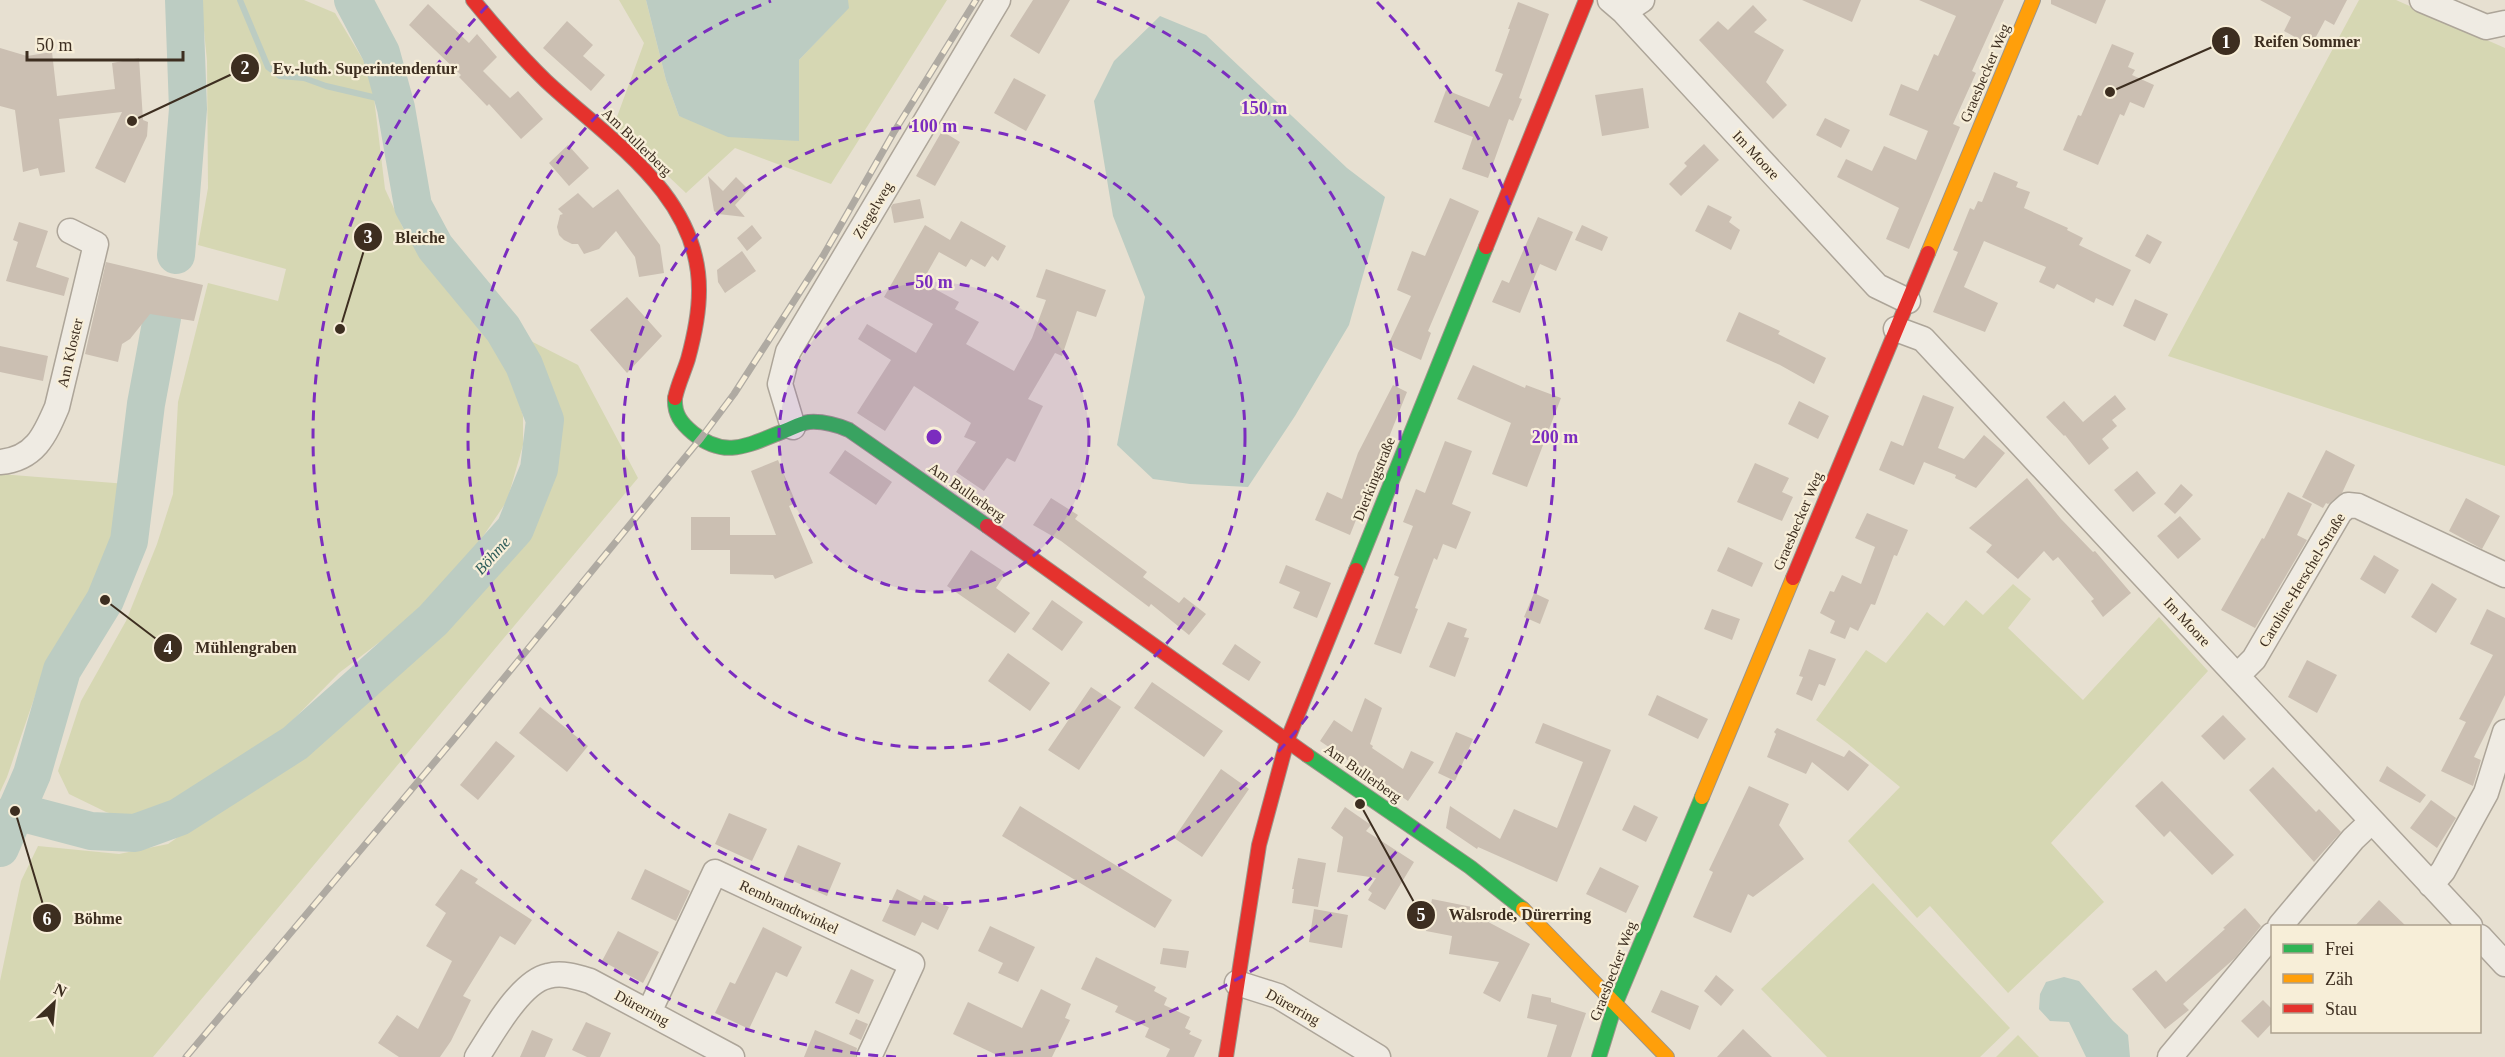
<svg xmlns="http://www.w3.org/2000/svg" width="2505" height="1057" font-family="'Times New Roman',serif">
  <rect width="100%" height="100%" fill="#e7e0d1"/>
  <path fill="#d6d7b3" d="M201 0H304L335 13 371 73 385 189 403 228 506 357 523 416V445L507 501 467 560 419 612 339 673 279 734 171 805 136 821 106 812 69 794 58 771 81 701 126 621 157 544 173 494 178 402 208 283 278 301 286 269 198 245 208 188 207 61Z
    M619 0H646L666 80 679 116 799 141V60L848 8V0H947L831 184 735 148 686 193 614 125 644 43Z
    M2359 0H2396L2505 48V466L2168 356Z
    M519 335 578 365 638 478 153 1057H0V981L21 881 38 846 119 854 168 844 300 752 445 623 532 527 557 468 556 403Z
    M0 474 127 484 112 543 94 596 46 664 7 777 0 792Z
    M2013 584 2031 599 2008 628 2083 700 2159 617 2208 671 2051 843 2104 902 2008 993 1930 906 1917 918 1848 841 1900 787 1847 743 1816 720 1866 650 1886 663 1927 612 1944 626 1966 600 1983 615Z
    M1873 883 2010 1028 1980 1057H1827L1761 989Z
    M2018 1035 2039 1057H1996Z"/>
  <path fill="#bcccc2" d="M646 0H848L849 8 799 60V141L728 137 679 116 666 80Z
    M1160 16 1206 35 1347 168 1385 197 1349 325 1295 416 1248 487 1190 484 1153 479 1117 445 1145 297 1113 216 1094 101 1114 61Z
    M2064 977 2079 981 2113 1021 2128 1035 2130 1057H2086L2069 1022 2050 1021 2039 1009 2040 994 2046 982Z"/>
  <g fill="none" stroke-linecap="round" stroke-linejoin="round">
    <path stroke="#bcccc2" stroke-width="6" d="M240 0 268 67 280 76 304 78 326 86 394 102"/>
    <path stroke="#bcccc2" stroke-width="38" d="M176 255 188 109 184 0
      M15 811 91 831 135 833 179 817 295 743 433 620 515 529 539 469 545 420 524 365 503 329 435 247 413 206 396 108 381 53 353 0
      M0 848 32 774 62 670 105 600 129 541 146 404 162 318"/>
  </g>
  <path fill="#cbbfb2" d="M1033 0H1070L1039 54 1010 36Z
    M1802 0H1861L1852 22Z
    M1919 0H2004L1972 71 1976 73 1953 124 1960 127 1909 249 1886 239 1899 208 1837 177 1846 159 1872 171 1884 146 1916 160 1928 131 1889 115 1901 84 1918 91 1934 54 1938 56 1956 16Z
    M2051 0H2106L2096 24 2051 4Z
    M2260 0H2347L2334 25 2325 20 2311 46 2284 31 2291 17Z
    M1518 2 1549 14 1519 98 1522 99 1513 121 1509 119 1488 178 1462 169 1473 137 1434 122 1446 90 1489 107 1503 74 1495 71 1510 29H1508Z
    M428 4 469 43 477 34 497 57 483 71 510 98 518 91 543 119 521 139 489 104 487 106 459 77 461 75 409 25Z
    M1753 5 1767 20 1754 32 1784 50 1766 82 1787 105 1773 119 1699 40 1718 21 1728 30Z
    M567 21 593 45 583 56 605 75 591 91 543 48Z
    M2112 44 2134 53 2128 67 2135 70 2132 75 2154 85 2144 108 2130 102 2124 116 2120 114 2098 165 2063 150 2078 115 2081 116Z
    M0 48 27 56 52 52 57 96 115 89 112 63 139 58 143 120 148 122 147 136 125 183 95 168 122 112 59 119 65 172 40 176 38 168 23 172 15 110 0 106Z
    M1014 78 1046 95 1026 131 994 113Z
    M1643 88 1649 128 1602 136 1595 95Z
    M1825 118 1850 130 1841 148 1816 135Z
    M942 131 960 142 935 186 916 176Z
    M1704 144 1719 160 1681 196 1669 184 1687 166 1684 163Z
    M568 145 589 168 569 186 549 163Z
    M1994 172 2018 182 2016 187 2030 192 2024 208 2068 228 2067 230 2083 238 2079 245 2131 270 2113 306 2096 298 2094 303 2057 284 2054 289 2039 282 2046 267 1984 241 1964 287 1998 303 1985 332 1933 312 1958 252 1953 250 1970 208 1974 210 1978 201 1982 202Z
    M708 176 723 191 736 177 749 190 735 205 745 217 718 214 714 211Z
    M618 189 660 245 664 273 639 277 635 257 616 231 599 249 584 254 578 244H572L564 240 559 235 557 227 560 215 563 214 558 209 578 193 593 208Z
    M1450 198 1479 211 1428 331 1431 333 1421 360 1388 345 1411 296 1397 290 1412 251 1425 256Z
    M920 199 924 218 894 223 891 207 893 204Z
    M1708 205 1732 217 1729 222 1740 230 1731 250 1695 231Z
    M1538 217 1573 232 1556 271 1540 264 1520 313 1492 302 1502 280 1509 283Z
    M961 221 1006 246 998 261 992 256 985 267 971 259 966 267 939 252 922 282 959 302 955 309 979 322 966 344 1014 371 1032 338 1046 300 1036 297 1046 269 1106 290 1096 317 1077 311 1062 356 1055 353 1028 399 1043 406 1015 462 1007 458 984 491 956 472 976 442 964 437 971 423 914 386 885 431 857 413 891 360 858 339 867 324 916 353 933 324 884 297 925 225 950 240Z
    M19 222 48 231 36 267 69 278 64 296 6 281 18 242 13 240Z
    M752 225 762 238 747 251 737 238Z
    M1582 225 1608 237 1602 251 1575 240Z
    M2147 234 2162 242 2150 264 2135 256Z
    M742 251 756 271 725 293 718 282 717 270Z
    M106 262 203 285 194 321 150 314 130 339 122 344 118 362 85 354Z
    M627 297 662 336 627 373 590 330Z
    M2135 299 2168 314 2155 341 2123 326Z
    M1739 312 1780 331 1778 334 1826 358 1814 384 1780 365 1726 341Z
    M0 346 48 356 43 381 0 372Z
    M1473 365 1525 388 1526 385 1561 398 1527 487 1492 474 1511 423 1457 399Z
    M1393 385 1407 392 1350 535 1315 520 1327 492 1342 499 1358 453Z
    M1923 395 1954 407 1938 448 1964 459 1984 435 2005 453 1976 488 1955 478 1956 475 1924 462 1914 485 1879 470 1891 441 1903 446Z
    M2115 395 2126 409 2112 420 2117 426 2102 439 2109 448 2089 465 2065 435 2064 436 2046 417 2064 401 2083 422Z
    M1799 401 1829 416 1818 439 1788 424Z
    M1445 441 1472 451 1452 504 1471 512 1456 549 1443 544 1437 560 1434 558 1415 608 1418 609 1401 654 1374 644 1399 577 1394 575 1413 526 1403 522 1416 489 1425 493Z
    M845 450 892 482 876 505 829 473Z
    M2326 450 2355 465 2342 493 2328 504 2326 503 2323 508 2302 497Z
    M778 460 796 503 789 506 813 563 775 579 773 575 730 574V535H776L751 471Z
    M1755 463 1789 478 1782 492 1793 497 1782 521 1737 502Z
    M2137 471 2156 493 2133 512 2114 490Z
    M2027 478 2061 519 2093 552 2095 551 2131 593 2103 617 2091 601 2094 599 2058 557 2053 561 2044 551 2018 579 1986 552 1992 545 1969 528Z
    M2181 484 2193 495 2175 514 2164 504Z
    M2288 492 2312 504 2297 535 2307 540 2255 628 2221 610 2262 538 2264 539Z
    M1051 498 1078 515 1075 519 1147 572 1143 577 1179 603 1184 597 1206 614 1189 635 1151 604 1149 607 1061 541 1033 525Z
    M2466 498 2500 516 2482 549 2449 531Z
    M1867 513 1908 530 1897 556 1894 555 1875 605 1871 604 1858 631 1850 627 1845 639 1830 633 1835 621 1820 613 1830 591 1834 592 1842 575 1861 584 1875 547 1855 538Z
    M2180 516 2201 539 2178 559 2157 536Z
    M691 517H730V550H691Z
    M1728 547 1763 563 1752 587 1717 571Z
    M971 550 1006 573 996 588 1030 613 1015 633 947 586Z
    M2374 555 2399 570 2385 594 2360 579Z
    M1286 565 1331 583 1317 618 1293 608 1300 592 1279 583Z
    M2432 583 2457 599 2436 633 2411 617Z
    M1534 593 1549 600 1540 624 1524 617Z
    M1052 600 1083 622 1062 651 1032 629Z
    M1712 609 1740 619 1732 640 1704 629Z
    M2487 609 2505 618V695L2474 757 2481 760 2473 786 2441 771 2466 722 2459 719 2493 655 2470 644Z
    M1448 622 1467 629 1464 637 1469 638 1455 677 1429 667Z
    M1235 644 1261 662 1249 681 1222 664Z
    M1809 649 1836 659 1825 686 1819 684 1812 701 1796 694 1803 677 1799 676Z
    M1008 653 1050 683 1030 711 988 681Z
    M2307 660 2337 675 2317 713 2288 697Z
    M1152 682 1223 731 1204 757 1134 708Z
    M1091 687 1121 707 1079 770 1048 750Z
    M1657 695 1708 719 1698 739 1648 715Z
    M1365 698 1382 708 1370 744 1373 746 1372 748 1403 769 1411 751 1434 762 1408 801 1320 741 1334 720 1352 732Z
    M540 707 588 746 567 772 519 733Z
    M2223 715 2246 739 2224 760 2201 736Z
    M1543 723 1611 750 1557 882 1478 847 1477 849 1446 828 1450 806 1500 839 1514 809 1557 828 1583 762 1535 743Z
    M1777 728 1844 757 1849 750 1869 765 1848 791 1812 762 1806 774 1767 757 1776 734 1774 732Z
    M1456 732 1473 739 1455 781 1438 773Z
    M496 741 515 756 478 800 460 785Z
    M2387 766 2426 795 2420 803 2379 781Z
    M2273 767 2316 812 2319 809 2341 832 2314 862 2249 790Z
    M1221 769 1249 789 1202 857 1174 838Z
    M2162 781 2234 855 2212 875 2170 831 2164 837 2135 806Z
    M1749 786 1789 804 1779 825 1804 859 1753 897 1748 894 1731 933 1693 917 1713 872 1709 870Z
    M2431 800 2456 818 2437 848 2410 828Z
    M1634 805 1658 817 1646 842 1622 830Z
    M1020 806 1172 900 1155 928 1002 836Z
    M1345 807 1371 825 1366 831 1414 862 1385 910 1368 900 1372 893 1368 890 1376 878 1337 872 1343 837 1331 828Z
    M729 813 767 829 752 861 715 844Z
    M798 845 841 863 827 896 784 877Z
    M1298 858 1326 863 1318 907 1292 903 1294 889H1292Z
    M1600 867 1639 886 1626 913 1586 894Z
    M461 869 478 879 475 883 532 920 515 945 500 936 463 996 471 1000 451 1041 440 1057H399L378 1043 397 1015 418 1029 452 961 426 946 446 913 435 905Z
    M645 869 690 891 676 921 631 899Z
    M897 889 921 901 924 895 949 907 938 930 922 922 915 936 882 921Z
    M1432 899 1477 908 1475 915 1530 944 1500 1002 1483 993 1499 962 1449 954 1452 936 1426 931Z
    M2379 900 2407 927H2354Z
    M2245 908 2261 926 2235 958 2183 1004 2189 1010 2165 1029 2132 989 2156 970 2166 982 2225 929 2223 928Z
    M1314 909 1348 915 1342 948 1309 942Z
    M990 926 1035 947 1018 982 998 973 1003 963 978 951Z
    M763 927 802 947 787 977 776 972 749 1029 715 1013 730 982 735 984Z
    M618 931 659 952 643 983 602 961Z
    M1163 948 1189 951 1186 968 1160 964Z
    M1096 957 1156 987 1154 991 1167 998 1164 1005 1190 1017 1185 1028 1191 1031 1189 1034 1202 1040 1194 1057H1166L1170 1049 1145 1037 1149 1028 1115 1012 1118 1006 1081 989Z
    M851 969 874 980 859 1014 835 1003Z
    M1716 975 1734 990 1721 1006 1704 991Z
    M1041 989 1071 1004 1065 1018 1070 1020 1052 1057H1001L953 1034 968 1002 1022 1028Z
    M1661 990 1699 1006 1690 1030 1651 1012Z
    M1532 994 1551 998V1002L1586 1013 1571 1057H1547L1557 1025 1527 1018Z
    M2263 1000 2272 1009V1023L2258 1038 2241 1021Z
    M856 1019 868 1024 861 1040 849 1034Z
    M586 1022 611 1033 600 1057H587L572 1050Z
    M1743 1029 1772 1057H1717Z
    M532 1030 553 1039 545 1057H520Z
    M815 1030 857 1048 855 1057H804Z"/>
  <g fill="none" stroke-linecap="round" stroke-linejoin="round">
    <defs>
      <path id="street" d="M1610 0 1624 12 1877 286 1908 301
        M2422 0 2486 27 2505 23
        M1624 12 1642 0
        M1896 329 1923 339 2470 926
        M793 427 780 384 788 352 998 0
        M0 462C35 459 45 435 57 407L96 244 70 231
        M2237 676 2254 659 2340 512 2348 505 2358 506 2505 575
        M2431 885 2443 871 2486 793 2505 732
        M2280 926 2353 839 2372 821
        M2480 937 2505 964
        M1237 983 1278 996 1378 1057
        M649 1012 715 872 912 964 869 1057
        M477 1057C492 1034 520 982 548 976 562 972 577 977 590 981L732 1057
        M2170 1057 2272 935"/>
      <path id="fast" d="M675 398C674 414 681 423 693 433 727 461 751 443 787 430 794 427 802 423 809 422 822 421 837 425 849 430L987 526
        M1356 570 1486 247
        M1307 755 1470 867 1523 909
        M1599 1057 1615 1005 1702 797"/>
      <path id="slow" d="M1928 253 2033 0
        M1702 797 1793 578
        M1523 909 1667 1057"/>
      <path id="jam" d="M473 0C496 28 520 56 546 81 609 140 700 195 699 291 699 314 694 337 688 359 684 372 678 384 675 398
        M1486 247 1586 0
        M987 526 1307 755
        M1793 578 1928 253
        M1226 1057 1259 845 1287 741 1356 570"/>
    </defs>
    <use href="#street" stroke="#ada599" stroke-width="27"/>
    <use href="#fast" stroke="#9c958a" stroke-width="16"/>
    <use href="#slow" stroke="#9c958a" stroke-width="16"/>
    <use href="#jam" stroke="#9c958a" stroke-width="16"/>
    <use href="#street" stroke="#efebe3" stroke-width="24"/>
    <use href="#fast" stroke="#30b455" stroke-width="14"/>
    <use href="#slow" stroke="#ff9f0a" stroke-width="14"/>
    <use href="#jam" stroke="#e5322d" stroke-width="14"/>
    <defs>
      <path id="rail" d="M186 1057 454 739 701 438 734 394 823 256 894 132 976 0"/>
    </defs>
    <use href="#rail" stroke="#afaaa2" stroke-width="7"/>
    <use href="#rail" stroke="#f7eed8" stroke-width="4.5" stroke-dasharray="14" stroke-linecap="butt"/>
  </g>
  <circle cx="934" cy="437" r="155" fill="#7b2cbf" fill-opacity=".12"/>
  <g fill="none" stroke="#7b2cbf" stroke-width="3" stroke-dasharray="10 8">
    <circle cx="934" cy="437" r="155"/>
    <circle cx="934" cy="437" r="311"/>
    <path d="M1097 1A466 466 0 1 1 771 1"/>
    <path d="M896 1057A621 621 0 0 1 491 2M1377 2A621 621 0 0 1 972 1057"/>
  </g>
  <g text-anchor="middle" stroke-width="4.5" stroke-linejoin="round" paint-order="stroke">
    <g font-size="15" fill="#3d2e20" stroke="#f7eed8">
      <text transform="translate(1985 73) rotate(-67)" y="5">Graesbecker Weg</text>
      <text transform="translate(637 142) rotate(44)" y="5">Am Bullerberg</text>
      <text transform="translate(1756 155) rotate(47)" y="5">Im Moore</text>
      <text transform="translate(873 210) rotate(-59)" y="5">Ziegelweg</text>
      <text transform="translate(70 353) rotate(-77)" y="5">Am Kloster</text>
      <text transform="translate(1374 479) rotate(-68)" y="5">Dierkingstraße</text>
      <text transform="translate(967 492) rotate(35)" y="5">Am Bullerberg</text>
      <text transform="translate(1798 521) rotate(-67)" y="5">Graesbecker Weg</text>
      <text transform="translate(2302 580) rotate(-59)" y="5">Caroline-Herschel-Straße</text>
      <text transform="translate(2187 622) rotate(47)" y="5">Im Moore</text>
      <text transform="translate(1363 773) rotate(35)" y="5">Am Bullerberg</text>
      <text transform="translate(789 907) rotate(25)" y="5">Rembrandtwinkel</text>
      <text transform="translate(1613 971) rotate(-69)" y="5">Graesbecker Weg</text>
      <text transform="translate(1293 1007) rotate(29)" y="5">Dürerring</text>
      <text transform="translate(642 1008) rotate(28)" y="5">Dürerring</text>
    </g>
    <g font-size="16" font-style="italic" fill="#2f5d5a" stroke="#f7eed8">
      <text transform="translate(492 555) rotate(-48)" y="6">Böhme</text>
    </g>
  </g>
  <circle cx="934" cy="437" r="9" fill="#7b2cbf" stroke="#f7eed8" stroke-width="3"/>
  <g font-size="18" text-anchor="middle" font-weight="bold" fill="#7b2cbf" stroke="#f7eed8" stroke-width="4.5" stroke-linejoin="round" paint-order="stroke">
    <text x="1264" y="114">150 m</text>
    <text x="934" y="132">100 m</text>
    <text x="934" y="288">50 m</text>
    <text x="1555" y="443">200 m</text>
  </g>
  <path fill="none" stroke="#3d2e20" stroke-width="2" d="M2110 92L2226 41M132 121L245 68M340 329L368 237M105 600L168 648M1360 804L1421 915M15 811L47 918"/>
  <g fill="#3d2e20" stroke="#f7eed8" stroke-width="2">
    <circle cx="2110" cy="92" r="6"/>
    <circle cx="132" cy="121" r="6"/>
    <circle cx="340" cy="329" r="6"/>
    <circle cx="105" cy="600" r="6"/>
    <circle cx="1360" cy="804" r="6"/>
    <circle cx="15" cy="811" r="6"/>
    <circle cx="2226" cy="41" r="15"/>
    <circle cx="245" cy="68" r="15"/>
    <circle cx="368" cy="237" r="15"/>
    <circle cx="168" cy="648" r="15"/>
    <circle cx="1421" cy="915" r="15"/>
    <circle cx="47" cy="918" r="15"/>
  </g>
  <g font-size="18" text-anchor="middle" font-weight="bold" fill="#fff">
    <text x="2226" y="48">1</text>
    <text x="245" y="74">2</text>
    <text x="368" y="243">3</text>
    <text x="168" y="654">4</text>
    <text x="1421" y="921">5</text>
    <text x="47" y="925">6</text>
  </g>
  <g font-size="16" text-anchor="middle" font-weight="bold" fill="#3d2e20" stroke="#f7eed8" stroke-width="4.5" stroke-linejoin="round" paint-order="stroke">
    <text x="2307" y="47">Reifen Sommer</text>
    <text x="365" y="74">Ev.-luth. Superintendentur</text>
    <text x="420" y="243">Bleiche</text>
    <text x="246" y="653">Mühlengraben</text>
    <text x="1520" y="920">Walsrode, Dürerring</text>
    <text x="98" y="924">Böhme</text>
  </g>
  <rect x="2271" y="925" width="210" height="108" fill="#f7eed8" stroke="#ada18e" stroke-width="1.5"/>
  <rect x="2283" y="944" width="30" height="9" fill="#30b455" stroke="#ada18e" stroke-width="1.5"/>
  <text x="2325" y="955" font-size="18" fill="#3d2e20">Frei</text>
  <rect x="2283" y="974" width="30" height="9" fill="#ff9f0a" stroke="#ada18e" stroke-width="1.5"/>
  <text x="2325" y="985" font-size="18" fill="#3d2e20">Zäh</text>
  <rect x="2283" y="1004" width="30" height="9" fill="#e5322d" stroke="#ada18e" stroke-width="1.5"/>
  <text x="2325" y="1015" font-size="18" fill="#3d2e20">Stau</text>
  <g transform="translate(54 1003) rotate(26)" stroke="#f7eed8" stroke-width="4.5" paint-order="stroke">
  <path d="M0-4.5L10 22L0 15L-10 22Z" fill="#3d2e20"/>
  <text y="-9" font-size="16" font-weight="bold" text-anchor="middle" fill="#3d2e20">N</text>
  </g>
  <path d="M27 51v9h156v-9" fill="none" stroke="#3d2e20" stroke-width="3"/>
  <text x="36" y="51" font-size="18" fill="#3d2e20" stroke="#f7eed8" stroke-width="4.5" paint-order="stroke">50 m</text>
</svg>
